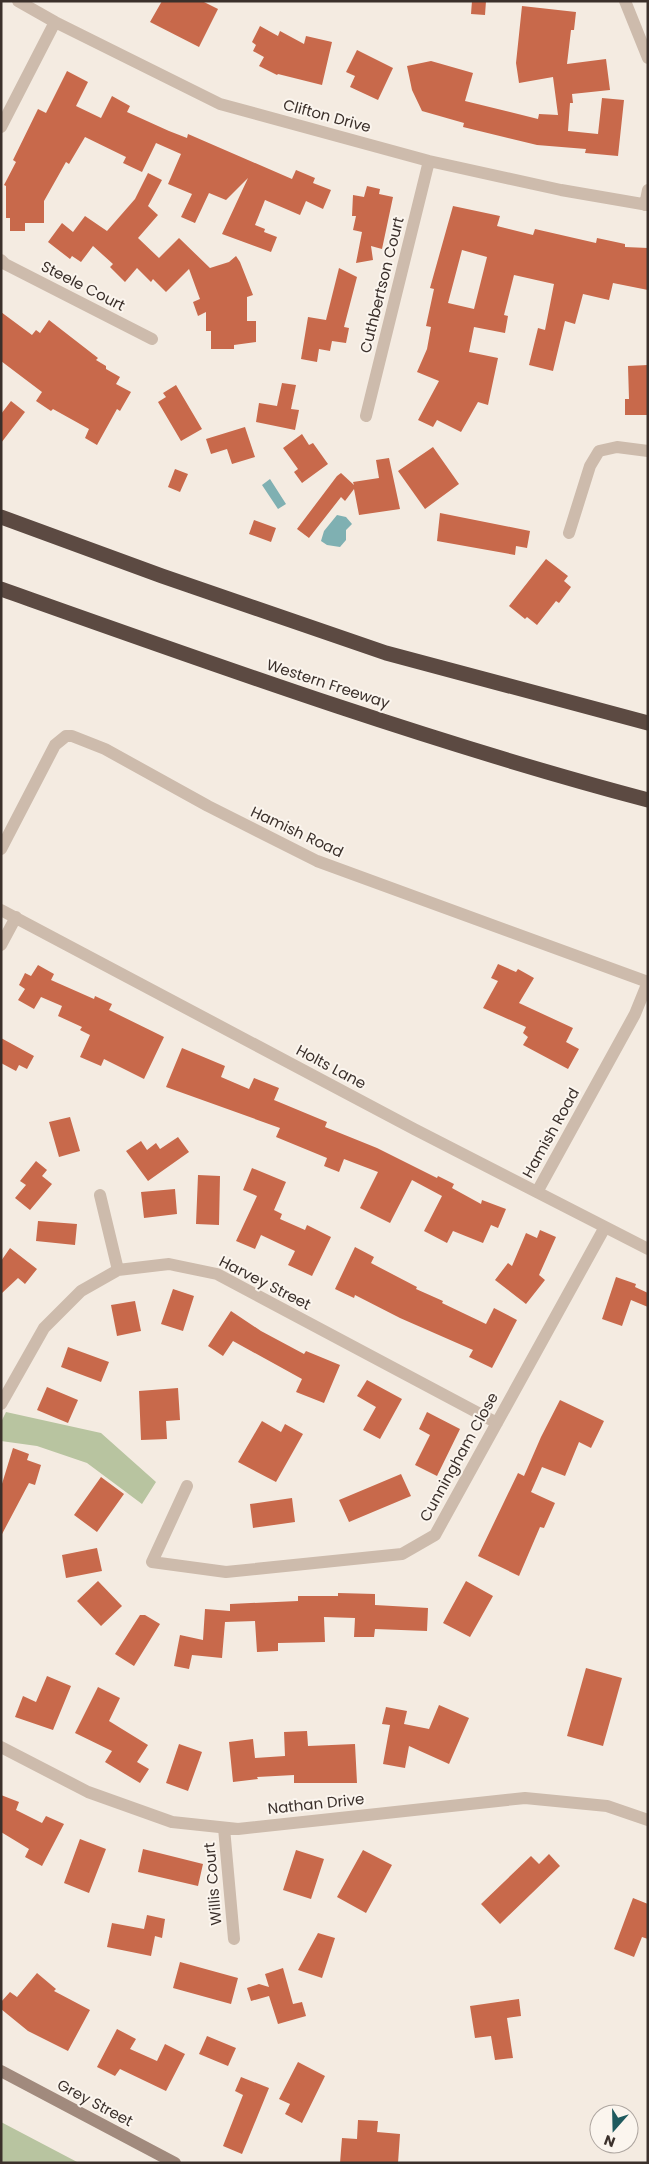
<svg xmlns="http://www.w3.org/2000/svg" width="649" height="2164" font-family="Poppins,sans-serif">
  <rect width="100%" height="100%" fill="#f4ebe1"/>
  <path fill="#b8c4a0" d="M6 1412 101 1433 156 1482 142 1504 87 1463 37 1446 1 1441V1422Z
    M1 2122 79 2163H1Z"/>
  <path fill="#7fb0b2" d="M270 479 286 504 278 509 262 485Z
    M337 515 346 517 352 524 346 530V540L340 547 327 545 321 541 324 531Z"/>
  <path fill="#c8694b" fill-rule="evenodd" d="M162 1H202L218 9 199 47 150 22Z
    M472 1H486L485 15 471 14Z
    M522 6 576 12 574 30H571L567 64 606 59 610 90 572 94 573 103H570L568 131 598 134 602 98 624 100 618 156 585 153 586 149 537 145 463 127 464 123 422 111 412 90 407 66 431 61 473 73 465 101 538 119 539 114 558 115 553 77 519 83 516 63Z
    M260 26 278 36 280 31 304 44 306 36 332 42 322 85 278 74 277 75 259 66 264 57 253 51 256 45 252 42Z
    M357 50 393 68 378 100 350 87 355 76 346 72Z
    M67 71 88 82 76 106 101 118 112 96 130 106 127 112 169 131 187 138 188 134 292 179 296 170 315 178 313 183 331 190 323 209 306 201 300 215 265 200 255 225 265 229 264 232 277 237 271 252 222 234 248 178 226 200 209 193 195 223 181 217 192 194 168 184 181 154 156 143 142 172 123 163 126 157 85 137 69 164 66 162 44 201V223H25V231H10V218H6V186L4 185 16 162 13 160 38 109 46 113Z
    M148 173 162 180 148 206 158 215 138 238 159 258 179 238 210 268 229 262 236 256 240 262 253 295 247 297V321H256V342L234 345V349H211V331H206V312L198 316 193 302 200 299 189 269 166 292 153 279 151 282 137 268 125 282 110 267 113 264 93 246 81 262 72 256 70 259 48 242 62 223 73 232 85 216 107 231 135 199Z
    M367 186 380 189 379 194 393 197 382 249 371 246 373 260 356 263 362 232 353 230 356 216H352L353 195 364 197Z
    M453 206 500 216 497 226 533 235 535 229 596 243 597 238 625 244V247L648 248V290L613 283 609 300 583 294 575 324 565 321 553 371 529 365 538 328 545 330 554 284 514 275 504 315 508 316 505 333 474 327 469 352 498 358 488 405 478 402 461 432 437 420 433 427 418 420 439 381 417 372 427 349 431 327 426 326 434 289 430 288ZM462 250 487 257 474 309 448 303Z
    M339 268 357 277 344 327 349 328 346 343 332 341 330 351 319 349 317 362 301 359 308 317 326 320Z
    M1 312 32 335 36 330 40 333 49 320 98 358 96 360 106 366V369L120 377 116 384 131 392 120 411 117 409 97 445 85 438 89 429 53 409 51 411 36 401 42 392 1 361Z
    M648 365V415H625V399H629L628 366Z
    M282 383 296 385 291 409 299 410 295 430 256 422 259 403 277 406Z
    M176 385 202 429 181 441 158 402 166 397 163 393Z
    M11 401 25 412 1 443V414Z
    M245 427 255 457 232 464 227 449 211 454 206 439Z
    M302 434 309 445 313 443 328 464 302 483 294 472 298 469 283 448Z
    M433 447 459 484 425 509 398 471Z
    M389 458 400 509 359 515 354 489 345 501 341 497 309 538 297 529 337 476 341 473 354 485 353 482 379 478 376 460Z
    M175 469 188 474 180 492 168 487Z
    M440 513 530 531 527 548 516 546 515 555 437 541Z
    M254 520 276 528 271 542 249 534Z
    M546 559 568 576 564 581 571 587 559 603 556 601 537 625 527 617 525 619 509 606Z
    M498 964 516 972 518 969 534 978 519 1003 573 1028 566 1042 579 1049 568 1069 523 1045 528 1037 523 1033 526 1027 483 1008 498 981 491 978Z
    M38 965 54 974 51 980 94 999 95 996 112 1004 109 1010 164 1037 144 1079 104 1059 101 1066 80 1057 90 1035 80 1030 82 1027 58 1016 62 1006 41 997 34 1009 18 1000 25 989 19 985 25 973 31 976Z
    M1 1038 34 1056 27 1069 19 1065 16 1071 1 1063Z
    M182 1048 225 1066 221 1077 249 1089 254 1078 279 1088 274 1100 327 1122 325 1127 377 1148 437 1178 438 1176 454 1184 452 1188 481 1204 482 1200 506 1209 498 1228 491 1225 483 1243 453 1231 447 1243 424 1231 442 1196 412 1180 390 1223 360 1208 378 1172 344 1159 339 1172 324 1166 327 1158 276 1137 280 1128 166 1087Z
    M70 1117 80 1151 59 1157 49 1122Z
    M178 1137 189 1152 148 1181 126 1151 141 1141 147 1150 156 1143 160 1149Z
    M36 1161 47 1170 42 1176 52 1184 30 1210 15 1198 26 1185 20 1181Z
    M252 1168 286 1182 274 1210 282 1214 280 1219 305 1230 307 1225 331 1237 312 1276 288 1265 295 1251 261 1235 255 1249 236 1241 257 1196 243 1190Z
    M198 1175 220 1176 219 1225 196 1224Z
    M175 1189 177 1214 144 1218 141 1192Z
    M38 1221 77 1224 75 1245 36 1241Z
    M540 1230 556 1237 539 1275 545 1280 526 1304 495 1280 508 1263 512 1266 526 1233 537 1238Z
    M355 1247 374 1257 371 1263 417 1287 416 1289 443 1301 442 1303 486 1324 494 1308 517 1320 492 1368 469 1357 473 1350 400 1318 355 1295 354 1298 335 1289Z
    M10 1248 37 1269 25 1284 18 1278 1 1294V1261Z
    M616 1277 636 1284 635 1287 648 1293V1307L631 1300 622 1326 602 1319Z
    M173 1289 194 1296 183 1331 161 1324Z
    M135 1301 141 1331 117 1336 111 1305Z
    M231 1311 261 1331 304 1354 306 1351 340 1365 324 1403 296 1392 302 1379 233 1341 223 1356 208 1346Z
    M68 1347 109 1362 101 1382 61 1367Z
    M367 1380 402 1399 380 1439 363 1430 376 1407 357 1396Z
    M47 1387 78 1400 68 1423 37 1410Z
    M178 1388 180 1420 166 1421 167 1439 141 1440 139 1391Z
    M560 1400 604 1421 591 1448 579 1442 565 1476 542 1467 531 1492 555 1503 544 1528 540 1527 519 1576 478 1556 518 1473 524 1476 541 1437Z
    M427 1412 460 1429 437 1476 415 1465 430 1435 419 1429Z
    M262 1421 281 1432 285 1424 303 1434 276 1482 238 1462Z
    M13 1448 29 1454 27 1460 41 1465 35 1485 29 1483 1 1536V1487Z
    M401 1474 411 1496 349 1522 339 1500Z
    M101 1477 124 1494 97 1532 74 1515Z
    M292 1498 295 1522 253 1528 250 1504Z
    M97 1548 102 1571 66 1578 62 1555Z
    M98 1581 122 1606 101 1626 77 1601Z
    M466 1581 493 1596 470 1637 443 1623Z
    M338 1593 375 1594V1605L428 1608 427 1631 375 1629 374 1637H354L355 1618 324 1617 325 1642 278 1643V1651L257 1652 255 1621 225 1622 222 1658 192 1655 189 1669 174 1666 180 1635 203 1640 205 1609 230 1611V1604L298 1601V1596H338Z
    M140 1615H145L160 1624 134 1666 115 1654Z
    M586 1668 622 1678 603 1746 567 1736Z
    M47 1676 71 1686 53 1730 15 1717 23 1696 36 1702Z
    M98 1687 120 1698 109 1721 148 1745 137 1762 149 1769 140 1783 105 1762 112 1751 75 1733Z
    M439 1705 469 1718 449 1764 409 1746 405 1768 383 1764 390 1725 382 1724 386 1707 407 1711 404 1724 429 1729Z
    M307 1731 308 1746 355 1744 357 1783H294V1775L257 1777 258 1779 233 1782 229 1742 253 1739 255 1758 285 1756 284 1732Z
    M179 1744 202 1752 188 1791 166 1783Z
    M1 1795 19 1802 16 1810 42 1823 46 1816 64 1824 42 1866 25 1857 29 1849 1 1832Z
    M80 1839 106 1849 89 1893 64 1883Z
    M143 1849 203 1864 198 1886 138 1872Z
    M296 1850 324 1859 311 1899 283 1890Z
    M363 1850 392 1865 366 1913 337 1897Z
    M549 1854 560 1866 500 1924 481 1904 531 1856 539 1864Z
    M633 1898 648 1904V1939L642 1937 634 1957 614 1949Z
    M147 1915 165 1919 162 1938 155 1936 151 1956 107 1947 112 1923 144 1929Z
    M318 1933 335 1938 322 1978 298 1970Z
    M180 1962 238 1978 231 2004 173 1988Z
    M283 1968 293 2004 302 2002 306 2016 278 2024 269 1996 251 2001 247 1988 259 1984 269 1987 265 1974Z
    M37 1973 56 1989 54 1991 90 2010 68 2051 28 2031 1 2009V2002L10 1992 17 1997Z
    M519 1999 521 2016 507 2018 513 2058 495 2060 491 2036 475 2038 470 2006Z
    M117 2029 136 2039 130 2049 157 2061 165 2044 185 2054 166 2091 120 2069 115 2076 97 2067Z
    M207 2036 236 2048 228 2066 199 2054Z
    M298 2062 325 2076 302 2123 285 2114 290 2104 279 2099Z
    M241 2077 269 2088 242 2154 223 2146 243 2095 235 2091Z
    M358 2120 378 2121 377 2132 400 2134 398 2163H340L342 2138 357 2139Z"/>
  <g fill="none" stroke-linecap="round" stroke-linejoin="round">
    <path stroke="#cdbbac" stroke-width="12" d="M18 1 55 22 220 104 429 161 561 190 648 205
      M625 1 648 58
      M1 127 55 22
      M645 205 648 190
      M1 260 5 264 152 339
      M366 416 429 161
      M569 533 590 466 599 451 617 447 648 451
      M1 849 55 745 66 736H72L105 749 208 806 317 861 648 982 635 1014 537 1192
      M1 910 414 1129 648 1249
      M1 945 16 917
      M100 1195 118 1270
      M1 1404 44 1328 81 1291 118 1270 169 1264 217 1274 497 1423
      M187 1486 152 1562 226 1572 402 1554 435 1535 605 1227
      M1 1747 88 1792 172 1822 238 1829 525 1798 607 1806 648 1820
      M224 1828 234 1939"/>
    <path stroke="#a18a7d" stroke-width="12" d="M1 2071 175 2163"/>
    <path stroke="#5c4a42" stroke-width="15" d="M1 517 162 576 386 653 648 723
      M1 589C215 665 429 742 648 800"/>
  </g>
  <g text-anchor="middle" stroke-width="4" stroke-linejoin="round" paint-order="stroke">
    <g font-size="15" fill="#3b302b" stroke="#fbf5ee">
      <text transform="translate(327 116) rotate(15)" y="5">Clifton Drive</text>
      <text transform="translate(382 285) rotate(-76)" y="5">Cuthbertson Court</text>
      <text transform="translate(83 286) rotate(27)" y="5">Steele Court</text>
      <text transform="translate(328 684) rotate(18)" y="5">Western Freeway</text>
      <text transform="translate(297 832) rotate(25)" y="5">Hamish Road</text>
      <text transform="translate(331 1067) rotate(28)" y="5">Holts Lane</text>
      <text transform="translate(551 1133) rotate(-61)" y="5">Hamish Road</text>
      <text transform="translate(265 1283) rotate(27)" y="5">Harvey Street</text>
      <text transform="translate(459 1457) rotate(-61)" y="5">Cunningham Close</text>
      <text transform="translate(316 1804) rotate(-6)" y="5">Nathan Drive</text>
      <text transform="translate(213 1884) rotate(-95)" y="5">Willis Court</text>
      <text transform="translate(95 2103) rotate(28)" y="5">Grey Street</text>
    </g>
  </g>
  <rect width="649" height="2164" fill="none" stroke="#3b302b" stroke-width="5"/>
  <g transform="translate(614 2129) rotate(200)"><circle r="24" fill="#fbf5ee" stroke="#aea6a0"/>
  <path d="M0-4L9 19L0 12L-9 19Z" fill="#1f5a5e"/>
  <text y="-8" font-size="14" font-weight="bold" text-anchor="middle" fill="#3b302b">N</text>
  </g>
</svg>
